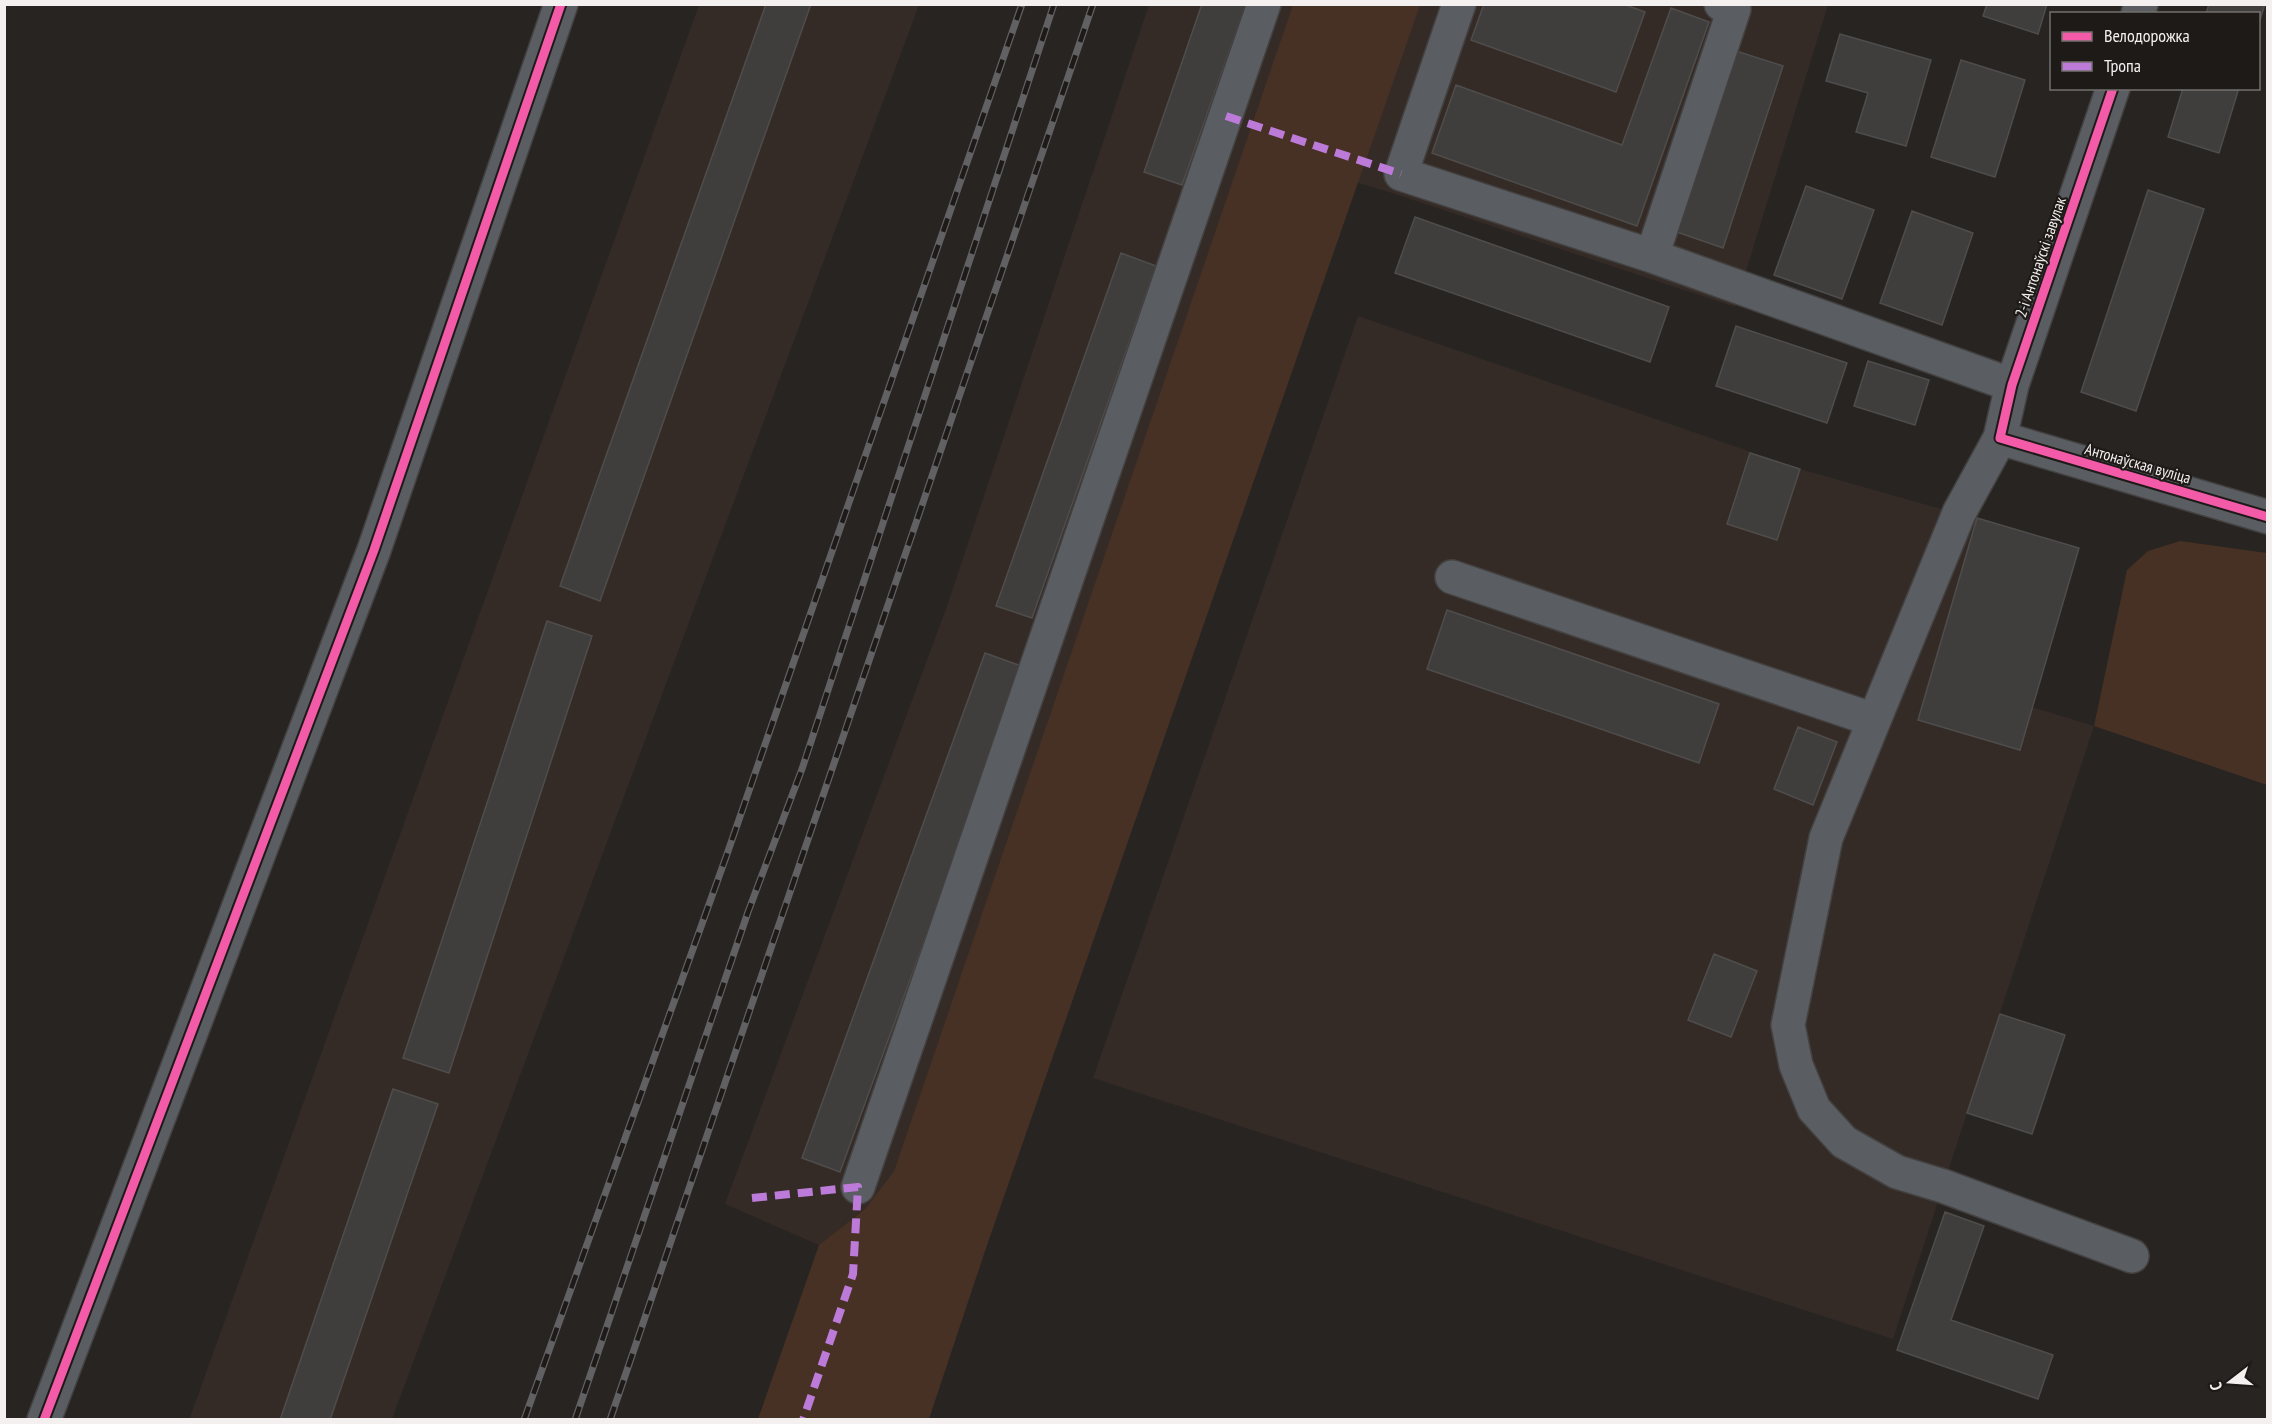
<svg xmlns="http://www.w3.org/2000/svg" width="2272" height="1424" font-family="'PT Sans Narrow',sans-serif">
  <rect width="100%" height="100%" fill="#272422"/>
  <path fill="#352b26" d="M699 5H919L392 1419 189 1420Z
    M1149 5H1828L1735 307 1392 193 1245 149 894 1171 865 1209 819 1245 725 1204 946 609Z
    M1358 316 1800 469 2079 548 2032 707 2094 726 1893 1339 1093 1078Z"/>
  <path fill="#473125" d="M1293 5H1420L985 1251 929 1419H758L819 1245 865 1209 894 1171Z
    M2180 541 2267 553V785L2094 726 2127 570 2148 551Z"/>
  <path fill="#403e3d" stroke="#4f4d4c" stroke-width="1.5" d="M766 4H811L600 601 560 586Z
    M1202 4H1246L1182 185 1144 172Z
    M1484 4H1623L1645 12 1616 92 1471 40Z
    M1987 4H2047L2038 34 1983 16Z
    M2209 4H2265L2258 26V14H2206Z
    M1671 8 1709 22 1637 226 1432 153 1456 85 1622 145Z
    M1840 34 1931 60 1906 146 1856 132 1868 93 1826 81Z
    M1736 51 1783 66 1723 248 1677 232Z
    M1961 60 2025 80 1995 177 1931 157Z
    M2183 88H2239L2219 153 2168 137Z
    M1806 186 1874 210 1842 299 1774 275Z
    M2148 190 2204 209 2136 411 2081 392Z
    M1912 211 1973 233 1942 325 1880 303Z
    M1415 217 1669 307 1650 362 1395 273Z
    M1121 253 1156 266 1032 618 996 606Z
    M1736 326 1847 363 1827 423 1716 386Z
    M1868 361 1929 380 1915 425 1854 406Z
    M1750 453 1800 469 1777 540 1727 524Z
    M1977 518 2079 548 2020 750 1918 720Z
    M1447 610 1719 704 1699 763 1427 669Z
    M547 621 592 636 449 1073 403 1058Z
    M985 653 1024 667 840 1172 802 1158Z
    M1798 727 1837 742 1813 805 1774 789Z
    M1714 954 1757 971 1731 1037 1688 1020Z
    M2000 1014 2065 1035 2032 1134 1967 1113Z
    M393 1089 438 1104 330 1420H280Z
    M1945 1212 1984 1226 1951 1320 2053 1355 2038 1399 1897 1350Z"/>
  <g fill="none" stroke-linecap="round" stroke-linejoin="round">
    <defs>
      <path id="minor" d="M1459 4 1401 174 1652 256 2012 385
        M2138 14 2141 4
        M2113 88 2012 385 2000 438 1959 513 1826 838 1788 1025 1796 1065 1814 1109 1844 1142 1897 1172 1943 1186 2132 1256
        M1652 256 1734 9 1721 4
        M2000 438 2268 517
        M1452 577 1874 720
        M858 1187 1264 4
        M44 1420 374 550 561 4"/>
    </defs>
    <use href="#minor" stroke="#434140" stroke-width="36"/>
    <use href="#minor" stroke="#5a5d62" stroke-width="33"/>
    <defs>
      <path id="rail" d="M524 1420 726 857 1022 4
        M575 1420 748 912 802 769 1054 4
        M610 1420 1093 4"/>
    </defs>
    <use href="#rail" stroke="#616063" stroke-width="7"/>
    <use href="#rail" stroke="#1e1a18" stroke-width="4.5" stroke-dasharray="14" stroke-linecap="butt"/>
    <path stroke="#bd7bd9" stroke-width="8" stroke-dasharray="15 8" stroke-linecap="butt" d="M1226 116 1401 174
      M752 1198 858 1187 853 1274 803 1420"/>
    <defs>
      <path id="cycleway" d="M2113 88 2012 385 2000 438 2268 517
        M44 1420 374 550 561 4"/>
    </defs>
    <use href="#cycleway" stroke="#1e1a18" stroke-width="13"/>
    <use href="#cycleway" stroke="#f35aa7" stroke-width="9"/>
  </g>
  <g text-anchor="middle" stroke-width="4.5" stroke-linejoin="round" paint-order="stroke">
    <g font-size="16" fill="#f3f0ef" stroke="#1e1a18">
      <text transform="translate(2040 257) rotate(-71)" y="6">2-і Антонаўскі завулак</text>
      <text transform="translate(2138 463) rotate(16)" y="6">Антонаўская вуліца</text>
    </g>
  </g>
  <rect width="2272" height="1424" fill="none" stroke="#f3f0ef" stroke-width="12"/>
  <rect x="2050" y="12" width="210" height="78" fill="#1e1a18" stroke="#73706e" stroke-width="1.5"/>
  <rect x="2062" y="32" width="30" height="9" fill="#f35aa7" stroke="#73706e" stroke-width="1.5"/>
  <text x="2104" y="42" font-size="18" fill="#f3f0ef">Велодорожка</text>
  <rect x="2062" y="62" width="30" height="9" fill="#bd7bd9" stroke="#73706e" stroke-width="1.5"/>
  <text x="2104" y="72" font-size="18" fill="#f3f0ef">Тропа</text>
  <g transform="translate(2230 1382) rotate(253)" stroke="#1e1a18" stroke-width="4.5" paint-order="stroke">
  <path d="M0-4.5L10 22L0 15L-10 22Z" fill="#f3f0ef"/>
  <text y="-9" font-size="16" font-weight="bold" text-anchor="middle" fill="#f3f0ef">С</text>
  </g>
</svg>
